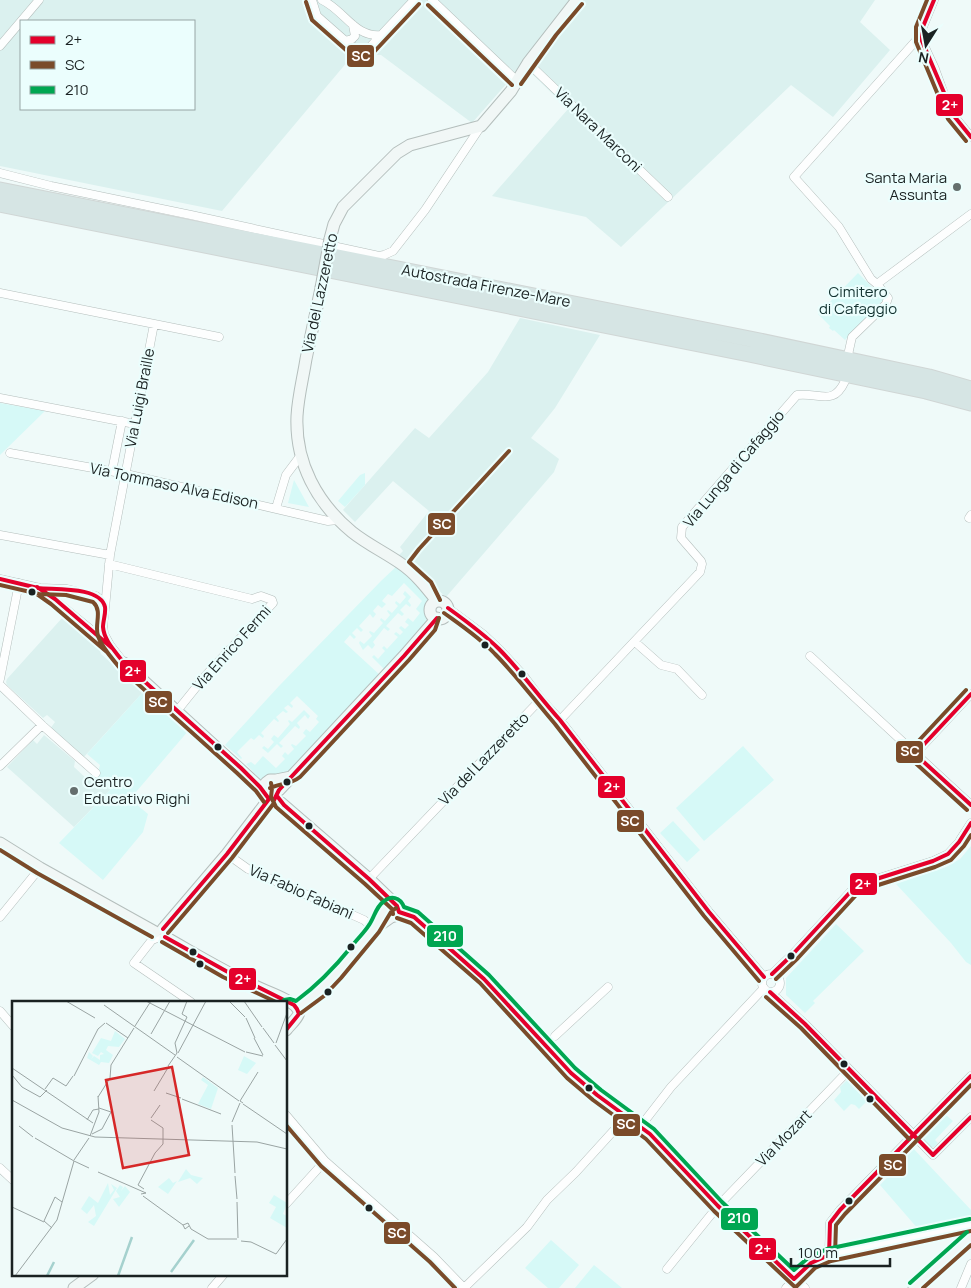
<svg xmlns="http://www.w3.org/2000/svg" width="971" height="1288" font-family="Manrope,sans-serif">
  <rect width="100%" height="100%" fill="#effaf9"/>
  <path fill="#dbf1ef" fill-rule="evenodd" d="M0 0H875L860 22 890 50 833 117 791 85 621 247 586 217 492 196 568 109 523 65 472 123 381 55H353L222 211 0 166ZM21 21H194V109H21Z
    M520 318 600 335 555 408 531 438 559 459 554 472 446 597 398 556 403 551 400 547 429 511 393 481 355 522 343 510 415 428 429 438 488 372Z
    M63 617 99 648 101 654 144 691 83 758 50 729 55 722 47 715 43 718 7 685 6 682 7 679Z
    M44 735 75 761 74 767 87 779 97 776 111 789 74 827 7 767 33 740 37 744Z"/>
  <path fill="#d6f9f7" d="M858 273 884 299 845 340 834 330 833 331 829 328 830 326 818 314Z
    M0 403 45 411 0 455Z
    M365 473V485L345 507 338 501 360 475Z
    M294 480 309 507 288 503Z
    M398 565 428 596 430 603 429 618H427L426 621 428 623 388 670 383 668 372 657 374 655 378 659 385 651 382 648 384 646 387 649 398 637 394 634 396 632 400 635 403 632 399 628 401 626 405 629 409 625 405 622 408 618 413 622 420 613 416 609 422 601 404 583 392 596 388 594 382 601 386 604 382 608 378 605 373 611 376 614 373 618 370 614 359 626 363 630 361 632 357 628 352 633 356 637 354 639 350 635 344 642 381 676 290 773 261 780 246 764 251 762 255 765 263 756 276 768 285 759 282 756 285 752 288 755 294 749 291 745 292 744 296 746 306 736 303 733 306 729 310 732 319 722 316 719 318 716 297 696 290 703 293 706 292 708 288 705 284 708 288 712 286 713 283 711 276 717 279 721 278 722 274 719 261 733 264 736 263 738 259 735 254 740 251 738 237 752 242 758 241 759 225 745 279 686 381 581Z
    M405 591 411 597 408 601 411 605 410 607 406 604 400 610 404 614 402 616 398 613 386 626 390 629 388 631 384 628 373 642 375 645 372 649 368 645 363 650 359 643 360 641 364 644 372 636 369 632 370 631 374 633 383 623 380 620 381 618 385 621 390 615 387 611 388 610 392 613 398 606 395 603 396 601 400 604 406 597 403 594Z
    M144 691 189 730 130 799 148 814 143 832 103 880 59 843 111 789 97 776 100 765 87 754Z
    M304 710 310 716 308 719 305 715 297 723 300 727 299 729 295 726 279 743 283 746 281 748 277 744 268 753 262 748 264 746 268 749 274 742 271 739 274 735 278 738 290 724 288 721 289 720 292 722Z
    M743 746 774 780 704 841 676 808Z
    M673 821 700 850 687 862 660 833Z
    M971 846V965L966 962 951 943 896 884 946 867 960 859Z
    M836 924 864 951 813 1001 815 1003 805 1013 786 995V978Z
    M847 1080 867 1101 859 1109 855 1105 851 1104 844 1111 834 1100 841 1092 840 1087Z
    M946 1115 953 1121 935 1140 938 1143 934 1147H930L924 1141V1138Z
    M912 1147 971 1210V1219L919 1230 880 1185 906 1158 905 1152Z
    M551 1240 579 1265 559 1288H548L525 1268Z
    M594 1265 622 1288H575Z"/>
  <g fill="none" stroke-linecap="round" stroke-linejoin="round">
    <defs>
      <path id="street" d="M312 0 317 16 350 45 361 50 369 48 414 0
        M322 0C344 10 355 38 381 35
        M432 0 516 80
        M934 0 922 29V41L935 69 947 102 954 116 971 137
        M345 41 352 39 355 36 353 25
        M0 46 39 0
        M528 63 668 197
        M0 173 51 186 191 215 379 256 384 255 393 251 425 210 481 126
        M877 284 971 214
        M0 293 219 337
        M848 355 852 337 886 304 888 298 877 284 871 279 839 227 794 177 921 35
        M0 398 135 424
        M10 453 126 474 328 521 338 520
        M112 471 122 421
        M276 508 286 475 301 455
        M969 518 971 515
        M0 535 110 555
        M109 564 252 599 261 596 272 600 273 603 206 675 177 711
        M0 579 40 588 67 589 96 596 101 600 105 608 103 625 104 634 110 645 124 663
        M40 588 106 642
        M105 608 110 555 154 324
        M448 608 483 634 500 650 523 675 541 699 560 720 709 912 764 977
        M445 617 461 618
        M635 642 661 665 677 669 702 695
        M810 656 971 805
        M0 679 19 583
        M0 685 42 725 0 766
        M560 720 700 572 702 564 701 561 681 538 682 527 797 395C820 392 833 407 845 381
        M42 725 96 773
        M915 754 971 694
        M960 840 971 823
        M227 854 248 869 364 920 374 929
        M369 879 541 699
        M399 912 414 917 484 979 571 1073 597 1095 650 1134 718 1206 805 1288
        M0 917 40 868
        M157 938 152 940 134 963 191 1002
        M772 974 793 954 854 888 870 881 933 861 948 854 959 842 971 833
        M762 983a9 9 0 1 1 18 0a9 9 0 1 1-18 0Z
        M770 992 805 1024 933 1155 971 1117
        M0 1011 14 1027
        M555 1036 608 987
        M286 1115 325 1161 434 1257 464 1288
        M640 1127 671 1087 764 988
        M0 1168 14 1181
        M286 1204 325 1161
        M829 1255 830 1223 840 1210 971 1076
        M667 1269 718 1206 849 1070
        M212 1288 224 1274
        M464 1288 527 1227 547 1200 576 1172 626 1117
        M786 1288 811 1263 829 1255 971 1225
        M961 1288 971 1264"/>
      <path id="secondary" d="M330 239 334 224 343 207 397 153 410 145 481 126 511 91 528 63 577 0
        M321 288C316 312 311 336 306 359 303 378 298 397 297 416 295 463 317 503 352 532 367 544 384 552 400 563 415 573 426 587 437 601
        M430 610a9 9 0 1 1 18 0a9 9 0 1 1-18 0Z
        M124 663 266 793
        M266 783 270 780H276L291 777
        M279 790 404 656 437 618
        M269 799 281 803 369 879 397 906 399 912 397 915 391 917 374 929
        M0 843 40 868 155 932
        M163 929 227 854 269 799
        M165 937C197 955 229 975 264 990 271 993 298 1003 299 1012 299 1017 289 1026 286 1030
        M297 1008 320 991 337 974 374 929 386 907 393 903
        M74 1288 93 1274
        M914 1288 971 1237"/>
      <path id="highway" d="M0 190 750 339 929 377 971 389
        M0 204 749 354 926 391 971 403"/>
    </defs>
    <use href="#street" stroke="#b4bebc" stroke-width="9"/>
    <use href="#secondary" stroke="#b4bebc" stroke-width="13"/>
    <use href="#highway" stroke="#d0d6d5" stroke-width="17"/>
    <use href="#street" stroke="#fdfefe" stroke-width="8"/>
    <use href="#secondary" stroke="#f1f7f6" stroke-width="11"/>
    <use href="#highway" stroke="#d6e5e4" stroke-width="15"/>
    <defs>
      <path id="secondary-bridge" d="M321 288 330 239"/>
    </defs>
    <use href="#secondary-bridge" stroke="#b4bebc" stroke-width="13" stroke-linecap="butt"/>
    <use href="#secondary-bridge" stroke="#f1f7f6" stroke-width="11"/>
    <defs>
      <path id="bus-1" d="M934 0 922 29V41L954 116 971 137
        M0 579C13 582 25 585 38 588 54 590 100 586 105 607 106 613 103 621 103 627 104 641 116 652 124 663L241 768 260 787 269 799
        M37 587 55 599 112 648
        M448 608C466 621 484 634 499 649 521 671 539 697 560 720L709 912 764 977
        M915 754 971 694
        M915 754 971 805
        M277 796 284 805 369 879 397 906 399 912 414 917 484 979 571 1073 597 1095 650 1134 718 1206 794 1279 811 1263 829 1255 830 1223 840 1210 971 1076
        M274 800 279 790 404 656 437 618
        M163 929 227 854 269 799
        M165 937 226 971 294 1005 297 1009 299 1014 286 1030
        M772 974 793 954 854 888 870 881 933 861 948 854 959 842 971 823
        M770 992 805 1024 933 1155 971 1117"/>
      <path id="bus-2" d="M927 0 916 27V42L948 119 966 141
        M306 2 312 20 346 50 361 56 373 53 419 4
        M428 5 512 85
        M521 84 556 35 582 4
        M0 585 39 594 66 595 93 602C103 611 94 625 98 636 102 648 112 658 119 667L237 773 256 791 264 802
        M34 592 51 604 108 653
        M440 600 431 582 409 562 419 549 509 451
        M444 613C462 626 480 638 495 654 517 676 535 701 555 724L704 916 759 981
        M966 690 910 750 909 754 911 759 967 810
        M271 783 272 788 271 797 276 807 365 884 392 909 393 914
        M270 788C280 783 290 785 300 777L409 660 435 630 439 618
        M0 850 37 873 152 937
        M397 918 411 923 480 983 567 1078 593 1100 646 1139 714 1211 796 1288
        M168 933 232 858 274 803
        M162 942 223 977 276 1002
        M776 979 798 958 858 893 872 887 935 867 951 860 964 846 971 835
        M766 997 801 1028 909 1139
        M301 1013 324 996 341 978 379 932 391 912 396 908
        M286 1125 321 1166 430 1262 455 1288
        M835 1255 836 1225 845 1214 971 1085
        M795 1288 815 1268 831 1261 971 1231
        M923 1288 971 1245"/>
      <path id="bus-3" d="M284 1000 290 999 296 1001C318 985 335 967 352 946 357 939 364 933 369 925 374 918 376 907 383 902 391 895 400 897 404 907L418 912 489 975 575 1068 601 1090 654 1129 722 1202 794 1270 808 1258 827 1249 970 1219
        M910 1283 967 1232"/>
    </defs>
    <use href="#bus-1" stroke="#ebfefd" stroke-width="8"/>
    <use href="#bus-2" stroke="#ebfefd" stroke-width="8"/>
    <use href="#bus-3" stroke="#ebfefd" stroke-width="8"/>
    <use href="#bus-1" stroke="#e4002b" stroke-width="4"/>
    <use href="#bus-2" stroke="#7a4b2a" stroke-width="4"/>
    <use href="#bus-3" stroke="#00a651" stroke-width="4"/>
  </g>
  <g fill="#656e6d" stroke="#ebfefd" stroke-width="2">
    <circle cx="957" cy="187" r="5"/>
    <circle cx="74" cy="791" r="5"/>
  </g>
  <g fill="#1a2222" stroke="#ebfefd" stroke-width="2">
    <circle cx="32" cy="592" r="4.5"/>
    <circle cx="485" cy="645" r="4.5"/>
    <circle cx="522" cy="674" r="4.5"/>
    <circle cx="218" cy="747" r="4.5"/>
    <circle cx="287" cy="782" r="4.5"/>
    <circle cx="309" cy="826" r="4.5"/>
    <circle cx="351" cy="947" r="4.5"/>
    <circle cx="193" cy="952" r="4.5"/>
    <circle cx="791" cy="956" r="4.5"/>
    <circle cx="200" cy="964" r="4.5"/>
    <circle cx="328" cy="992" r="4.5"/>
    <circle cx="844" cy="1064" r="4.5"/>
    <circle cx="589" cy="1088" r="4.5"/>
    <circle cx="870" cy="1099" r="4.5"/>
    <circle cx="849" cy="1201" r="4.5"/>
    <circle cx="369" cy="1208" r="4.5"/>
  </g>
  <g text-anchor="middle" stroke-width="4.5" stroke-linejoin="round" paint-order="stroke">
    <g font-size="15" fill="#1a2222" stroke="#ebfefd">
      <text transform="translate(598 130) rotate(44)" y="5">Via Nara Marconi</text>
      <text transform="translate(486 286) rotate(11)" y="5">Autostrada Firenze-Mare</text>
      <text transform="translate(320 293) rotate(-78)" y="5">Via del Lazzeretto</text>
      <text transform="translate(140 398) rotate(-79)" y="5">Via Luigi Braille</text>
      <text transform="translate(734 469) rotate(-50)" y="5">Via Lunga di Cafaggio</text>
      <text transform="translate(174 486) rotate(12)" y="5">Via Tommaso Alva Edison</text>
      <text transform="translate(232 648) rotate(-48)" y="5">Via Enrico Fermi</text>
      <text transform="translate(484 759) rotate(-46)" y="5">Via del Lazzeretto</text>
      <text transform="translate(301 892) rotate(24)" y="5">Via Fabio Fabiani</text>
      <text transform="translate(784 1138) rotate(-46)" y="5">Via Mozart</text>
    </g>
    <g font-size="15" fill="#1a2222" stroke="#ebfefd" text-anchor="end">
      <text x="947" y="183">Santa Maria<tspan x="947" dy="17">Assunta</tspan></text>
      <text x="84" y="787" text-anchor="start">Centro<tspan x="84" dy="17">Educativo Righi</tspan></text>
    </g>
    <g font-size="15" fill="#12312f" stroke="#ebfefd">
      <text x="858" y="297">Cimitero<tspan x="858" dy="17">di Cafaggio</tspan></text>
    </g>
  </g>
  <g transform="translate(12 1001)">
    <rect width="275" height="275" fill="#effaf9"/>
    <path d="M103 30 113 38 107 46 96 45 94 49 101 54 97 62 89 61 87 64 75 57 77 51 81 55 79 58 82 55 88 59V54L92 53 89 51 86 55 80 52 89 37 99 40ZM232 55 244 62 235 73 226 69ZM191 76 206 87 199 108 186 103 196 84 189 79ZM174 168 179 174 191 177 185 183 178 177 166 181ZM157 177 161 182 165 180 156 193 146 186ZM96 182 98 194 102 189 99 183 105 187 82 225 76 221 84 215 82 204 75 213 69 208 77 195 86 202ZM108 184 111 186 109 190 113 185 118 191 107 206 101 198 108 196 104 190ZM262 194 275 202 271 213 275 215V227L258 217 264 206 257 202Z" fill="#d6f9f7"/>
    <path fill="none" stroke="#a5d1ce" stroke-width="2.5" d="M159 271 182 239M35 275 42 261M106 275 120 236"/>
    <path fill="none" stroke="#9aa4a3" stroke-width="1" d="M54 0 83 17M134 0 233 51M217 0 233 16M232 0 250 26M92 4 163 54M234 17 243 37M94 22 116 37M123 25 139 0M251 27 262 42M139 33 158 0M242 37 251 54M264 42 275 12M263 44 275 60M234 51 251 55M166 52 194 0M165 56 227 100M156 65 165 52 163 42 175 16 170 13 175 0M0 67 81 122M0 74 10 86 28 96 35 89M62 75 86 28 93 22M33 88 41 77 54 85 61 75M142 90 157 65M154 92 169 97M86 96 98 77 99 64 122 27M170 98 209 113M0 99 50 127 83 136 245 141 275 148M231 102 228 100 246 71M231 103 275 133M139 117 148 104M75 119 81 109 87 108M220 121 228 102M220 124 223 172M7 125 21 136M80 133 90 128 99 111 87 107M78 135 87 111 86 95M23 137 62 160M62 159 77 137M86 171 134 192 129 193M223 175 225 198M132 188 126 184 143 152 151 143V127L139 119M131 195 171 224M225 201 226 237M0 206 32 221M177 225 173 228 171 224 176 222 179 228 196 238H225M40 227 32 220 43 196 50 201M229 240 239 241 264 253M264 253 275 238M3 275 45 219 62 160 77 167"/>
    <path fill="#d62828" fill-opacity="0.15" stroke="#d62828" stroke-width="2.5" d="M160 66 177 154 111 167 94 79Z"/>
    <rect width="275" height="275" fill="none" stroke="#1a2222" stroke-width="2.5"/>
  </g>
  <g stroke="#ebfefd" stroke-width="2">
    <rect x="346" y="44" width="29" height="24" rx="5" fill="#7a4b2a"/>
    <rect x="935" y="93" width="29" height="24" rx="5" fill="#e4002b"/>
    <rect x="427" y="512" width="29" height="24" rx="5" fill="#7a4b2a"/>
    <rect x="119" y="659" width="28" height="24" rx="5" fill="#e4002b"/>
    <rect x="144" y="690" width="29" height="24" rx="5" fill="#7a4b2a"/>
    <rect x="895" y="740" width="29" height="24" rx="5" fill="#7a4b2a"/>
    <rect x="597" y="775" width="29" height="24" rx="5" fill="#e4002b"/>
    <rect x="616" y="809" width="29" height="24" rx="5" fill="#7a4b2a"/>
    <rect x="849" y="872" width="29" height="24" rx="5" fill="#e4002b"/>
    <rect x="426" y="924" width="38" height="24" rx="5" fill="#00a651"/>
    <rect x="228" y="967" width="29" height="24" rx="5" fill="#e4002b"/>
    <rect x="612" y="1113" width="29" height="24" rx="5" fill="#7a4b2a"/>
    <rect x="878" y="1153" width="29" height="24" rx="5" fill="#7a4b2a"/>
    <rect x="720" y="1207" width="39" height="24" rx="5" fill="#00a651"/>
    <rect x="383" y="1221" width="28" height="24" rx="5" fill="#7a4b2a"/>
    <rect x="748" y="1237" width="29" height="24" rx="5" fill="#e4002b"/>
  </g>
  <g font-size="14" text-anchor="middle" font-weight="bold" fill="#fff">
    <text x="361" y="61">SC</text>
    <text x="950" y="110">2+</text>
    <text x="442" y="529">SC</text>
    <text x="133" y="676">2+</text>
    <text x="158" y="707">SC</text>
    <text x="910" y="756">SC</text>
    <text x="612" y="792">2+</text>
    <text x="630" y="826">SC</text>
    <text x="863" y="889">2+</text>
    <text x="445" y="941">210</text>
    <text x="243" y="984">2+</text>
    <text x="626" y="1129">SC</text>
    <text x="893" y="1170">SC</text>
    <text x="739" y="1223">210</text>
    <text x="397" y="1238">SC</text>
    <text x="763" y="1254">2+</text>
  </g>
  <rect x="20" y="20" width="175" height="90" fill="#ebfefd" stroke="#97a6a5"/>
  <rect x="30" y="36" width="25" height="8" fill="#e4002b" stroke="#97a6a5"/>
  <text x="65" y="45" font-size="15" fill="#1a2222">2+</text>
  <rect x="30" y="61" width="25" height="8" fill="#7a4b2a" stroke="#97a6a5"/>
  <text x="65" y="70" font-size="15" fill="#1a2222">SC</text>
  <rect x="30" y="86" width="25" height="8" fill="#00a651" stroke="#97a6a5"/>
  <text x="65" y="95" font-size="15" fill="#1a2222">210</text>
  <g transform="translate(926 45) rotate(191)" stroke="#ebfefd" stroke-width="4" paint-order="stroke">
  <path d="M0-4L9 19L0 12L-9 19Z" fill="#1a2222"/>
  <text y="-8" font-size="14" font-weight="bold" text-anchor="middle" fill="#1a2222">N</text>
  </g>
  <path d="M791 1258v8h99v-8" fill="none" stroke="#1a2222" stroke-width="2.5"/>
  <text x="798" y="1258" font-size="15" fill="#1a2222" stroke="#ebfefd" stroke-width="4" paint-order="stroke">100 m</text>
</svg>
